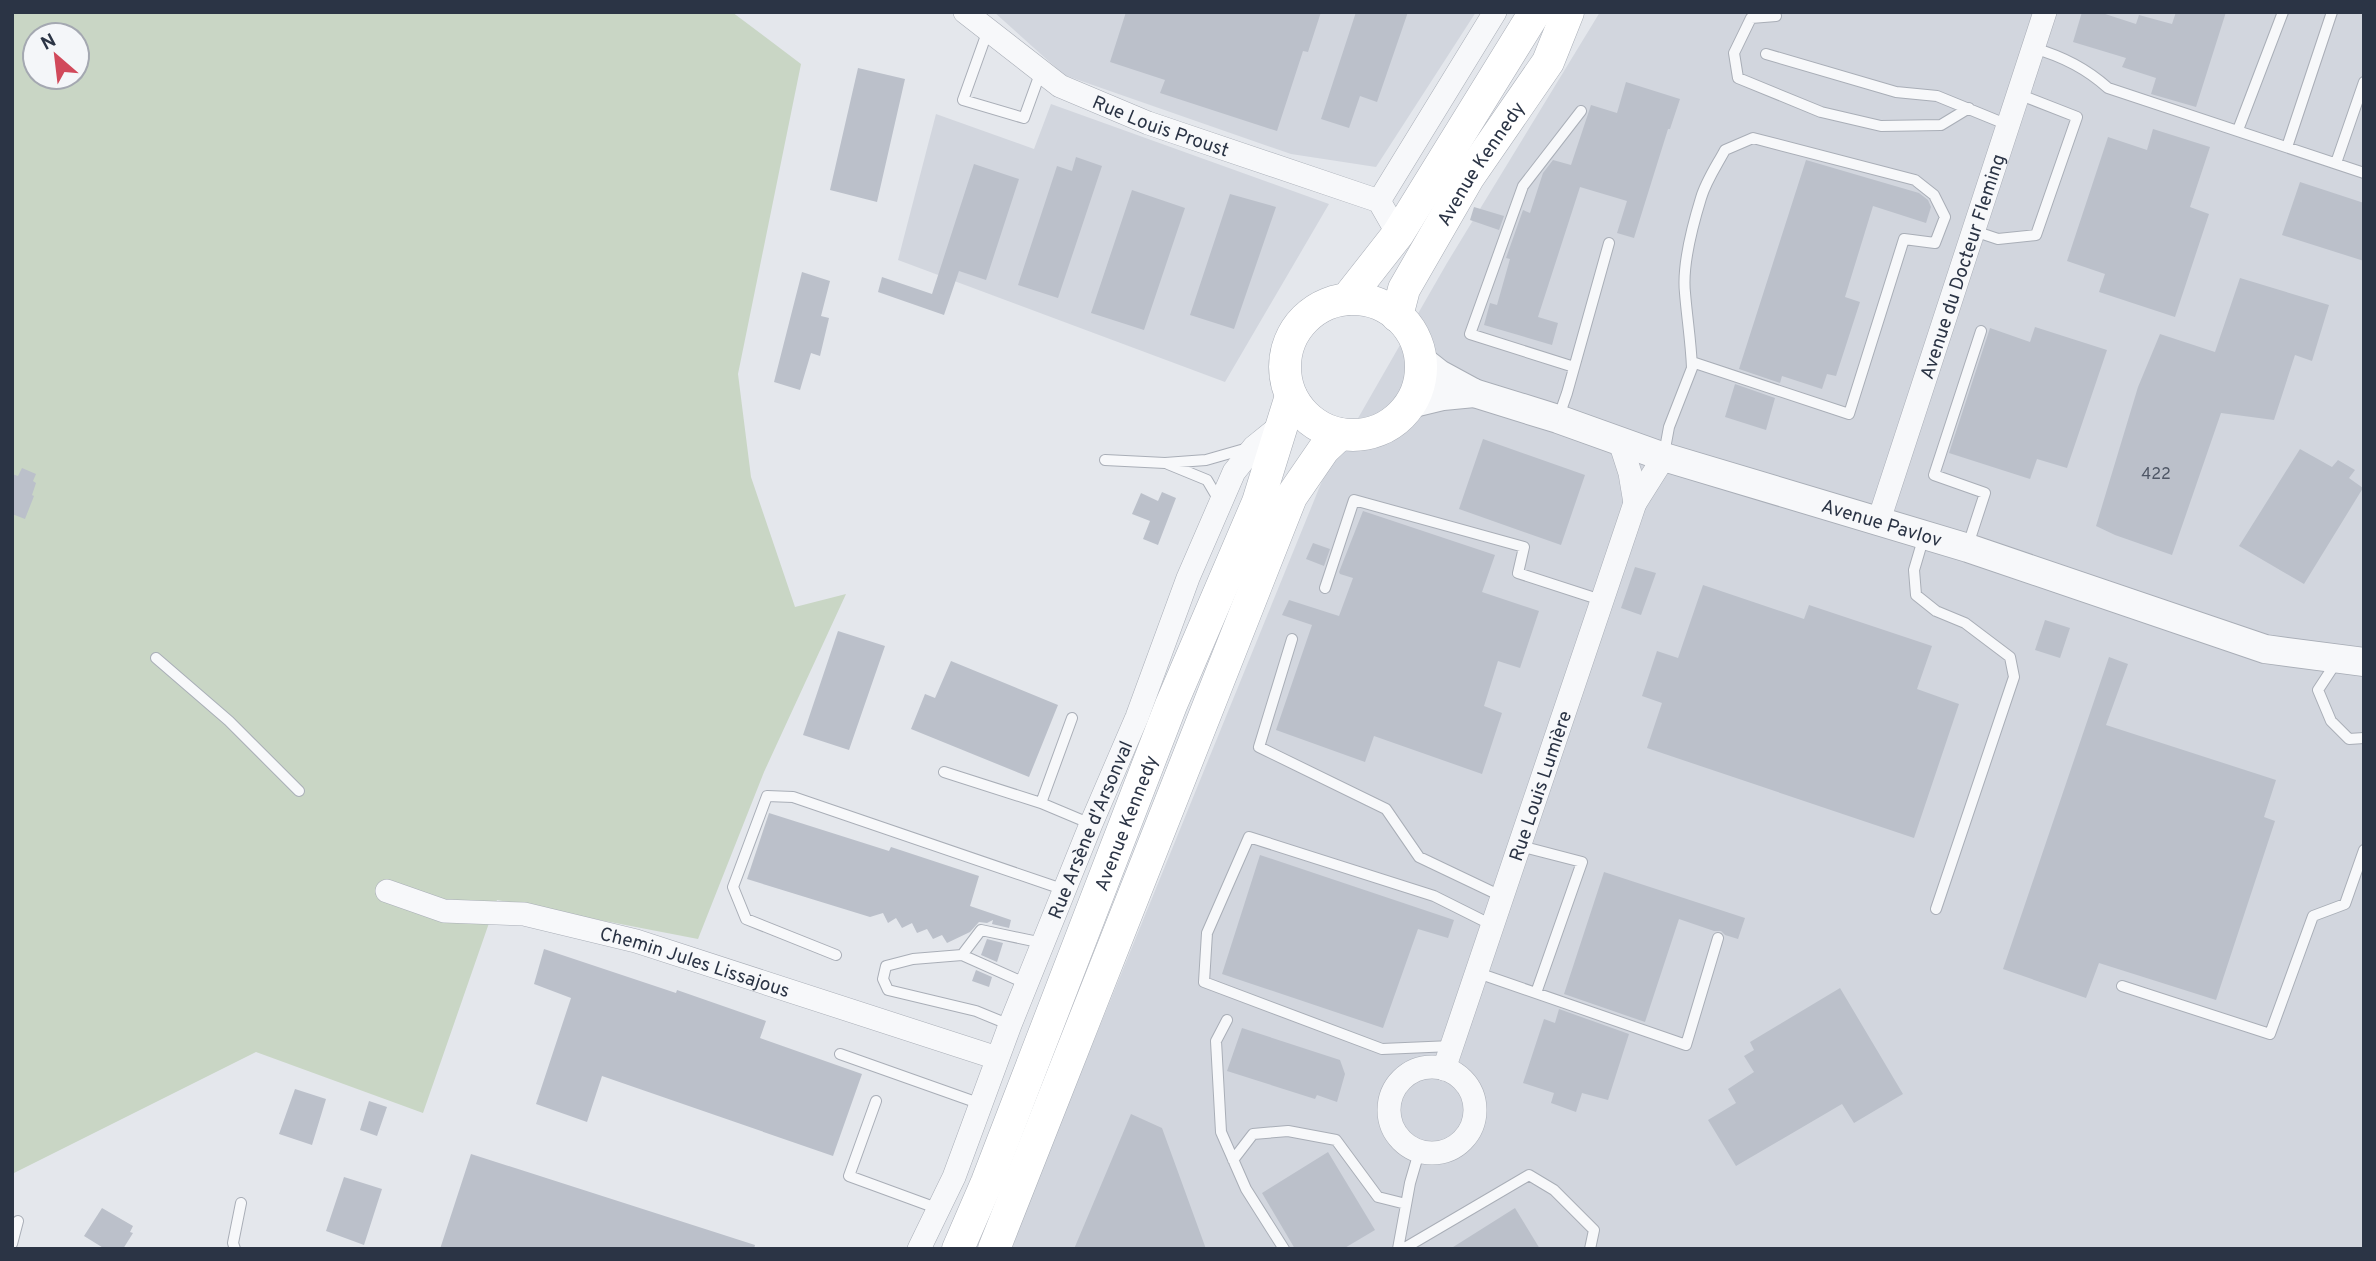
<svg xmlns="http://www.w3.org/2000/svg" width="2376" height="1261" font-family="Overpass,sans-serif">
  <rect width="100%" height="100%" fill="#e4e7ec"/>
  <path fill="#d2d6de" d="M994 12H1476L1376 167 1291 154 1064 75Z
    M1600 12H2364V1249H1009L1322 481 1447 263Z
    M1051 104 1329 204 1225 382 898 260 936 114 1034 149Z"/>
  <path fill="#c9d6c5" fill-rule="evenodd" d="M12 12H732L801 64 738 374 751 477 795 607 846 594 764 772 698 939 497 900 423 1113 256 1052 12 1174ZM35 35H77V77H35Z"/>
  <path fill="#bbc0ca" d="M1126 12H1321L1308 52 1303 51 1277 131 1160 93 1165 80 1110 62Z
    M1356 12H1408L1377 102 1360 96 1349 128 1321 119Z
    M2082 12H2099L2136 24 2139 15 2172 24 2176 12H2226L2196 107 2151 94 2156 78 2122 67 2126 58 2073 42Z
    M858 68 905 79 877 202 830 190Z
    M1626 82 1680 99 1670 129H1668L1634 238 1617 233 1627 201 1580 187 1538 317 1558 323 1552 345 1484 325 1490 303 1497 305 1510 259 1506 258 1523 210 1530 213 1543 173 1553 160 1571 165 1591 105 1617 113Z
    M2153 129 2210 147 2190 207 2209 214 2175 317 2099 292 2105 274 2067 261 2108 137 2147 150Z
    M1076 157 1102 166 1058 298 1018 285 1057 166 1072 171Z
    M1806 160 1919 193 1928 200 1931 207 1926 223 1873 206 1845 297 1860 302 1836 376 1827 374 1822 389 1782 376 1780 383 1739 369Z
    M974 164 1019 179 986 280 959 271 944 315 878 292 882 277 932 294Z
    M2300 182 2364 203V261L2282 235Z
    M1132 190 1185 208 1144 330 1091 313Z
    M1230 194 1276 207 1234 329 1190 315Z
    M1474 207 1504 216 1499 230 1470 220Z
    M802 272 830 281 821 316 829 318 820 356 811 353 800 390 774 382Z
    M2240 278 2329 305 2312 361 2295 355 2274 420 2221 413 2172 555 2115 535 2096 526 2138 387 2160 334 2215 352Z
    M2035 327 2107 350 2067 468 2037 459 2030 479 1949 453 1990 328 2030 342Z
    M1735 384 1775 398 1766 430 1725 417Z
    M1483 439 1585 475 1561 545 1459 509Z
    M2300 449 2332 467 2338 460 2355 470 2349 478 2363 488 2304 584 2239 546Z
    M22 468 36 474 33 481 36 483 32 495 34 496 25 519 12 514V474L18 476Z
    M1162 492 1176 498 1158 545 1143 539 1150 521 1132 514 1141 493 1158 501Z
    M1363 511 1495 555 1482 592 1539 611 1520 668 1498 661 1484 706 1502 713 1482 774 1374 736 1365 762 1276 730 1312 625 1282 615 1289 600 1339 616 1353 578 1340 574 1339 572Z
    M1313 543 1330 549 1324 566 1306 559Z
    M1635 567 1656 573 1641 615 1621 608Z
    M1703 585 1804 619 1809 605 1932 646 1917 689 1959 704 1914 838 1647 748 1662 703 1642 696 1657 651 1678 658Z
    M2045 620 2070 628 2060 658 2035 650Z
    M838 631 885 646 849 750 803 735Z
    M2109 657 2128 664 2106 725 2276 780 2264 817 2275 821 2216 1000 2099 963 2086 998 2003 969Z
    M951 661 1058 705 1029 777 911 729 925 694 935 698Z
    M769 813 889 851 891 847 979 876 970 906 1011 920 1009 928 992 924 993 920 987 923 979 922 970 932 947 943 942 935 933 939 927 929 917 933 912 923 902 928 896 918 888 923 883 913 870 917 747 879Z
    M1260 855 1454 920 1448 938 1418 929 1383 1028 1222 974Z
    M1604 872 1745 918 1738 939 1725 935 1721 931H1714L1679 919 1645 1022 1564 994Z
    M987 939 1003 943 997 962 981 955Z
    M544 949 676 993 677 990 766 1021 760 1038 862 1074 833 1156 602 1076 587 1122 536 1104 571 998 534 984Z
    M976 970 992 977 989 987 972 981Z
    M1840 988 1903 1094 1854 1123 1842 1104 1736 1166 1708 1120 1736 1103 1728 1089 1754 1072 1744 1056 1754 1050 1750 1042Z
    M1559 1009 1629 1034 1608 1100 1582 1093 1576 1112 1551 1103 1554 1093 1523 1083 1544 1019 1555 1023Z
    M1242 1028 1340 1060 1345 1074 1337 1102 1317 1095 1315 1099 1227 1071Z
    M295 1089 326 1099 312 1145 279 1134Z
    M369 1101 387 1107 377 1136 360 1130Z
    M1131 1114 1162 1128 1206 1249H1074Z
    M1328 1152 1375 1230 1343 1249H1295L1262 1193Z
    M471 1154 755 1245 754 1249H440Z
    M344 1177 382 1189 364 1245 326 1231Z
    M102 1208 133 1226 130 1232 133 1233 123 1249H105L84 1236Z
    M1515 1208 1540 1249H1450Z"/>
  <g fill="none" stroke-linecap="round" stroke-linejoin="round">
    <defs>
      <path id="service" d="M1776 16 1751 18 1734 53 1738 78 1821 112 1881 126 1941 125 1969 108
        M988 30 963 100 1024 118 1041 71
        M2033 48C2062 56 2086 68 2108 88L2364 173
        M1766 54 1896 92 1937 96 2008 125
        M2238 130 2283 12
        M2287 147 2332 12
        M2336 163 2364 82
        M1974 231 1998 239 2036 235 2077 117 2018 94
        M1574 367 1470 334 1523 186 1581 111
        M1559 416 1567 393 1609 243
        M1664 454 1669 427 1692 368C1691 342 1687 318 1685 293 1682 266 1693 224 1701 198 1706 181 1717 165 1725 150L1753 138 1915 180 1934 195 1945 217 1935 243 1904 239 1849 414 1692 362
        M1105 460 1165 463 1206 460 1248 448
        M1168 464 1207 480 1220 502
        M1924 536 1914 570 1916 595 1936 611 1965 623 2010 657 2014 677 1936 909
        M1968 545 1985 493 1934 475 1981 331
        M1325 588 1354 500 1524 547 1518 573 1601 600
        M1292 639 1259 747 1386 809 1419 857 1503 897
        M156 658 229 721 299 791
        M2337 661 2318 690 2331 721 2349 739 2364 738
        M944 772 1041 803 1091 824
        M1041 803 1072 718
        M1520 846 1582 862 1536 993
        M836 955 746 919 733 887 767 796 793 797 1065 890
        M962 955 981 930 1043 943
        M1478 973 1686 1045 1718 938
        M2122 986 2270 1034 2313 916 2345 904 2364 850
        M1227 1020 1216 1041 1221 1132 1246 1189 1284 1249
        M1010 1025 976 1011 888 990 883 979 886 966 913 959 962 955 1027 984
        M1452 1046 1382 1049 1204 982 1207 933 1249 837 1434 896 1494 926
        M840 1054 981 1104
        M876 1101 849 1176 939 1209
        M1233 1160 1253 1134 1288 1131 1336 1140 1378 1197 1406 1204
        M12 1244 18 1221
        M235 1249 233 1243 241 1203
        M1398 1249 1410 1183 1419 1152
        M1403 1249 1529 1175 1554 1190 1594 1230 1590 1249"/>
      <g id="minor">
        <path id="s1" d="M965 12 1060 86 1148 123 1379 201 1398 234"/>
        <path d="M1379 201 1495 12"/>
        <path d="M1620 442 1630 473 1635 503"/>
        <path id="s2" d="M1878 523 2045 12"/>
        <path id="s3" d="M387 891 444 911 524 914 636 941 997 1058"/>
        <circle cx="1432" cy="1110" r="43"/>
        <path id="s4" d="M1444 1069 1635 503 1664 457"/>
        <path id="s5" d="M919 1249 954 1177 1010 1025 1091 824 1137 717 1188 578 1234 472 1254 447 1280 426"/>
      </g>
      <g id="tertiary">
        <path id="s6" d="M1420 359 1439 374 1474 393 1558 419 1664 457 1968 548 2265 649 2364 662"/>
        <path d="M1410 404 1443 396 1474 393"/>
      </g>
      <g id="secondary">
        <path d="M1347 299 1398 234 1535 12"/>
        <circle cx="1353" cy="367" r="68"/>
        <path id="s7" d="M1397 316 1404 289 1468 178 1548 62 1568 12"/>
        <path id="s8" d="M958 1249 987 1182 1171 705 1258 502 1291 396"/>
        <path d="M994 1249 1291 497 1324 449 1340 434"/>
      </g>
    </defs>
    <use href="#service" stroke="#a9aeb7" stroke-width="12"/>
    <use href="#minor" stroke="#a9aeb7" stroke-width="24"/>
    <use href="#tertiary" stroke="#a9aeb7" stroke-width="30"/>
    <use href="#secondary" stroke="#a9aeb7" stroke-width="33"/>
    <use href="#service" stroke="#f7f8fa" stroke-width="10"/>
    <use href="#minor" stroke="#f7f8fa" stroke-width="23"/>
    <use href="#tertiary" stroke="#f7f8fa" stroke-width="28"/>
    <use href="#secondary" stroke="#fff" stroke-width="32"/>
  </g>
  <g text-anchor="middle" stroke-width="5" stroke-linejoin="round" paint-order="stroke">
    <g font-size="16" fill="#4f5766">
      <text x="2156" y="479">422</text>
    </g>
    <g font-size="19" fill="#2b3445" stroke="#f4f6f9">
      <text dy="7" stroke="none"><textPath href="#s1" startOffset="229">Rue Louis Proust</textPath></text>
      <text dy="7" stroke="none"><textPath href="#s7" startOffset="175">Avenue Kennedy</textPath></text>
      <text dy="7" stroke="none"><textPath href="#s2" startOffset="270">Avenue du Docteur Fleming</textPath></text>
      <text dy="7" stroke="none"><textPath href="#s6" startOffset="492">Avenue Pavlov</textPath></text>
      <text dy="7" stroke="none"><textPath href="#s4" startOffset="299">Rue Louis Lumière</textPath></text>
      <text dy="7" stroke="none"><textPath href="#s8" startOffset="458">Avenue Kennedy</textPath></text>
      <text dy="7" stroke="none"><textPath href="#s5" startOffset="453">Rue Arsène d'Arsonval</textPath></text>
      <text dy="7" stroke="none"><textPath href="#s3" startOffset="318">Chemin Jules Lissajous</textPath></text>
    </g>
  </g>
  <rect width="2376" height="1261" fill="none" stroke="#2b3445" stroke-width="28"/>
  <g transform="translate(56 56) rotate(332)"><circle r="33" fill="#f4f6f9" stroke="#a4a8b1" stroke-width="2"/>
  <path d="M0-5L12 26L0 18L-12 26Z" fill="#d1495b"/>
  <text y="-10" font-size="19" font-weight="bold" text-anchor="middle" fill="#2b3445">N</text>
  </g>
</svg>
